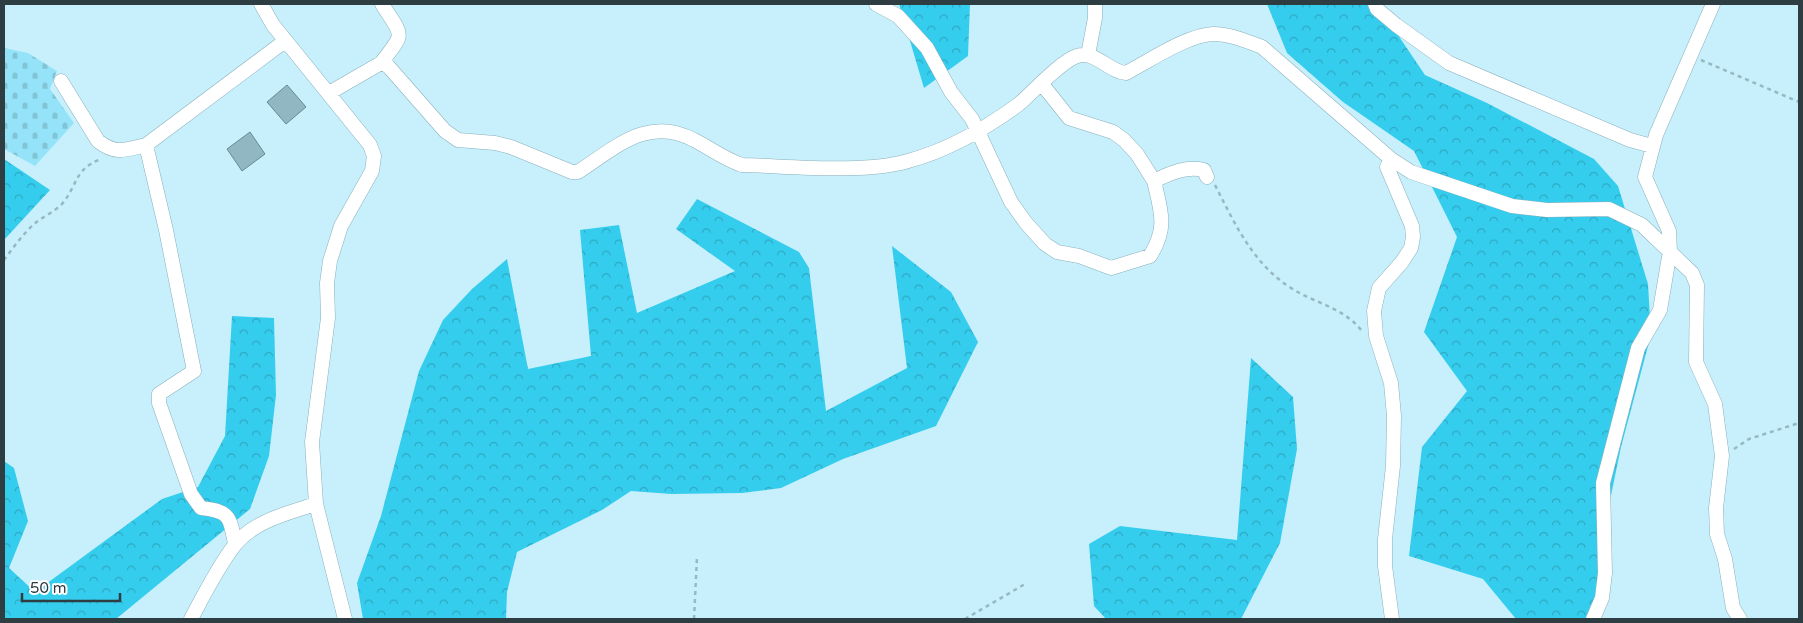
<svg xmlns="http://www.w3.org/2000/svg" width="1803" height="623" font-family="'Varela Round',sans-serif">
  <defs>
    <pattern id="forest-crowns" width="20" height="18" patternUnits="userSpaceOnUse" patternTransform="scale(1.25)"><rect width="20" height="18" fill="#35cdee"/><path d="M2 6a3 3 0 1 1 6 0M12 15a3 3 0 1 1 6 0" fill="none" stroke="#2da8c2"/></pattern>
    <pattern id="cemetery-stones" width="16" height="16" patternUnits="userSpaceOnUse" patternTransform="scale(1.25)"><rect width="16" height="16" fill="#95e3f8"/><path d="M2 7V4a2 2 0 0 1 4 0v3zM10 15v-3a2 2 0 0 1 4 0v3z" fill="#81c4d6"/></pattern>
  </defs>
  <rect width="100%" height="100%" fill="#c7f0fc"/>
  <path fill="url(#forest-crowns)" d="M899 4H970L968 56 924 88Z
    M1267 4H1377L1425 75 1487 103 1594 159 1618 186 1648 284 1651 335 1621 447 1600 549 1601 619H1516L1483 579 1409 556 1422 447 1467 391 1424 332 1457 237 1414 151 1343 102 1287 53Z
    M4 159 50 190 4 240Z
    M697 199 799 252 809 268 826 411 907 368 892 246 951 292 978 342 936 426 843 459 781 488 742 493 671 494 631 491 602 510 517 552 507 592 506 619H363L357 583 381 516 419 371 443 320 472 289 507 259 528 369 591 356 580 230 619 225 637 313 735 271 676 229Z
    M232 316 274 318 276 395 269 456 250 509 116 619H4V461L14 468 28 521 9 568 35 592 162 499 198 487 225 436Z
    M1251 358 1293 397 1297 449 1280 543 1241 619H1106L1094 606 1089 544 1120 526 1237 540Z"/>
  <path fill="url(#cemetery-stones)" d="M4 48 28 53 57 71 50 89 74 123 35 166 4 149Z"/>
  <path fill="#90b7c2" stroke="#658b95" d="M287 85 306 107 286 124 267 102Z
    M250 132 265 154 242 171 227 149Z"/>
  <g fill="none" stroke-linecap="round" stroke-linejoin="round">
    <defs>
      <path id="minor" d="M261 4 273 25 370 145 374 156 372 171 341 226 330 261 327 283 328 318 312 442 316 504 345 619
        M876 4 898 16 927 48 951 92 972 119 1011 202 1026 223 1045 244 1057 252 1079 256 1111 268 1150 256C1168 228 1161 211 1154 181
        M1375 4 1377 9 1396 25 1449 63 1630 140 1652 146
        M1088 55 1095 18V4
        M381 63C406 31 403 38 382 4
        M61 81 98 141C116 155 125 150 146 145L285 41
        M1041 83 1069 118 1113 132 1124 140 1137 154 1154 181C1170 173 1186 166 1204 170L1207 177
        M329 93 381 63 388 66 445 131 458 140 495 143 511 147 572 172H578C615 148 648 115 694 140 710 148 724 159 742 165 788 166 865 174 908 161 949 150 985 129 1019 104 1033 92 1061 61 1077 56 1095 50 1109 72 1126 73 1149 61 1187 35 1213 34 1230 34 1246 41 1262 47L1391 159 1411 172 1512 206 1547 210 1609 209 1642 225 1692 273 1697 285 1696 362 1715 404 1722 456 1716 508 1717 534 1725 559 1733 608 1740 619
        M146 145 166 230 194 371 159 394V403L191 494 201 508C230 511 230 517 235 544
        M1391 159 1387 167 1412 226 1413 237 1411 248 1402 262 1379 288 1374 311 1376 336 1391 383 1394 416 1393 466 1385 539V566L1392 619
        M191 619C204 595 217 568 234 546 253 521 288 513 316 504
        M1593 619 1602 598 1605 573 1603 483 1638 348 1660 310 1670 251 1669 231 1645 177 1656 135 1713 4"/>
    </defs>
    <use href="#minor" stroke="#89b0bb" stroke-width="15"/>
    <path stroke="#97b8c1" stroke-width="2.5" stroke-dasharray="4 4" stroke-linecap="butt" d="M1701 60 1799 102
      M1215 185C1235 224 1253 264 1291 288 1316 304 1343 307 1362 331
      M4 260C13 248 23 234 34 224 42 217 54 212 62 204 78 185 74 169 101 159
      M1734 449 1749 439 1799 423
      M694 619 697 557
      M965 619 1025 584"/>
    <use href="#minor" stroke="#fff" stroke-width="14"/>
  </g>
  <rect width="1803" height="623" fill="none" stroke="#2d3d41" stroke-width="10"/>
  <path d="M22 593v8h98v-8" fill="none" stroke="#2d3d41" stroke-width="2.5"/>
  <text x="30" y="593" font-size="15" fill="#2d3d41" stroke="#ffffff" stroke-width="4" paint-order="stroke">50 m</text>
</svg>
